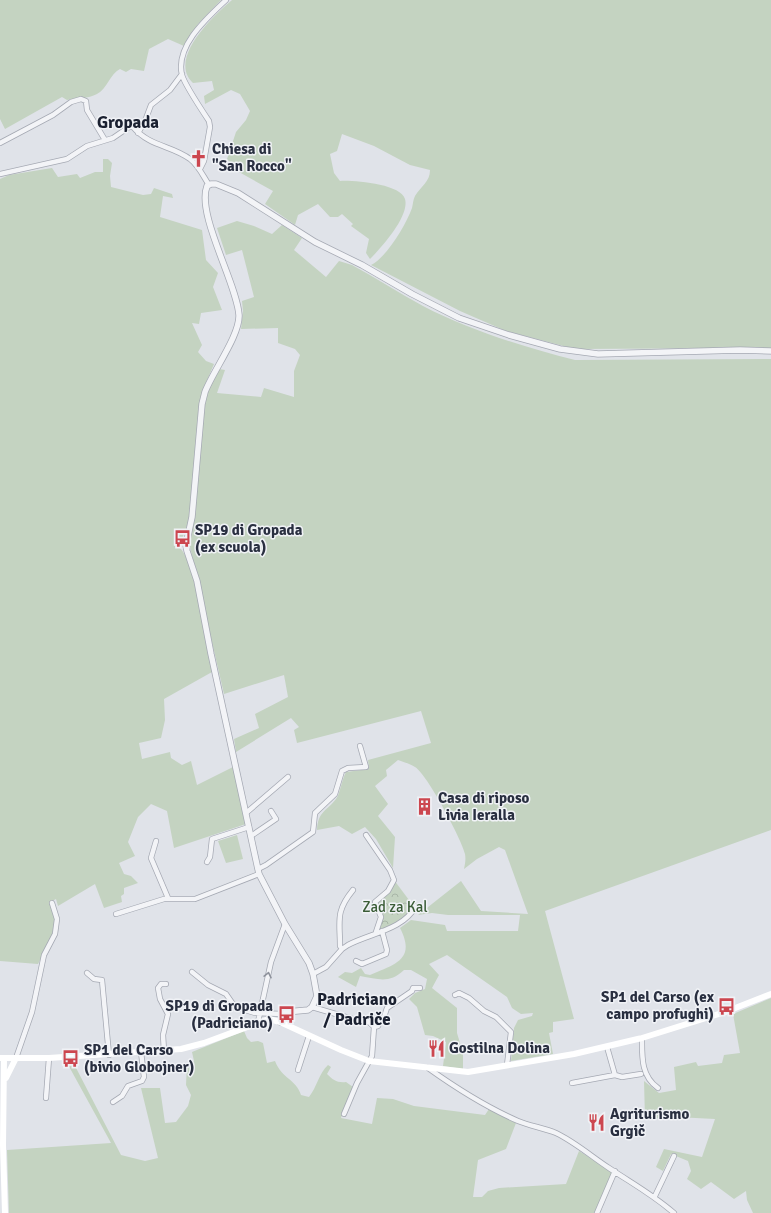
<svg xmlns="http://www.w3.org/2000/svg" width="771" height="1213" font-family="Signika,sans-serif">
  <defs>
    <pattern id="forest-crowns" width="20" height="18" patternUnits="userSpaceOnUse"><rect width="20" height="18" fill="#c4d3c1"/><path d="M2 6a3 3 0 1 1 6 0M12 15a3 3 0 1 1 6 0" fill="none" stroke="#a8b5a7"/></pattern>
  </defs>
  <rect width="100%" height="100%" fill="#e0e3e9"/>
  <path fill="#c4d3c1" d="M0 0H221L198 24 184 46 168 39 149 49 144 71 131 69 126 72 120 69C110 74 107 89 97 94 88 99 77 98 67 100L62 97 5 129 0 119Z
    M232 0H771V348L575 349 506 331 460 311 371 265C386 258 406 225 412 208 413 204 413 200 415 196 421 186 430 182 430 170L410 165 374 146 342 134 337 151 330 154 334 173 340 181C353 180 401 184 405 199 410 216 381 248 370 259L366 253 369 239 351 226 353 224 342 214 338 217H330L318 204 298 215 295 225 265 204 273 191 239 172 227 159 236 132 246 120 250 111 240 94 231 90 205 104 204 96 214 90 212 81 193 83C167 59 214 15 232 0Z
    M103 159H108L112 163 110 176 111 187 143 195 151 194 154 188 172 194 173 198 163 196 160 217 202 230 206 260 218 273 213 287 222 310 201 313 199 324 192 323 202 345 198 352 206 361 214 364 202 392 189 520 179 547C196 561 207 647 212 672L164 699 165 720 161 738 139 743 142 759 170 752 171 758 182 765 191 761 197 785 233 767 246 824 174 848 167 811 151 804 138 817 128 842 135 856 119 863 124 874 131 876 138 883 124 888V894L121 896 122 902 104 908 95 884 58 906 56 899 50 902C61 927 49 942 38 964L0 961V179L9 175 52 168 58 177 77 174 80 178 95 172H103Z
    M237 221 254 226 272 234 282 225 302 238 294 250 326 277 339 261 352 265C376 278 399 293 423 306 469 330 524 347 575 360L771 359V830L545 911 574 1019 553 1022V1032L549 1033 553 1054 511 1061 514 1028 518 1020 532 1016 533 1013 521 1014 512 1008 507 997 447 955 429 964 439 975 432 988 457 1008V1033L463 1053V1069L443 1066 446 1042 433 1036 425 1035 417 1007 409 999 415 993 425 989 427 979 411 970H404C389 984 379 979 360 976L356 987 338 977 345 972 352 973 361 968 365 974 370 975C396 964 416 959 400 928L411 920 445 925 447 931H518L520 915H448L432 913 418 915 461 881 481 911 528 914 505 850 499 847 477 859 464 869C465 864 466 860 465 854 462 840 427 774 415 767 410 764 404 762 398 760L386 770 387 776 375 786 388 804 378 816 395 837 393 868 376 839 365 827 352 834 339 826 317 830C318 811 327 811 336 799 340 794 342 779 346 772L369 769 368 760 431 743 421 711 297 743 294 730 299 727 291 718 236 752 234 739 259 728 255 714 288 697 284 675 224 694 190 547 205 404 209 386 219 369 225 370 217 393 261 397 264 388 294 397V371L300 355 295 349 278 343V328L241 329 243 311 242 301 254 297 242 250 226 255 217 228Z
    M237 835 243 859 226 863 218 841Z
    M771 998V1213H753L747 1200 746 1191 734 1199 711 1182 701 1189 687 1179 691 1171 688 1161 671 1154 663 1171 656 1167 664 1149 702 1157 715 1119 676 1117 645 1119 644 1081 659 1093 676 1090 674 1067 696 1062 698 1066 722 1063 724 1055 740 1053 733 1014Z
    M244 1031 247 1038 251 1042 258 1041 263 1043 267 1063 275 1061C282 1079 296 1079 301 1095L309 1097C317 1087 319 1073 328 1065L331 1067 327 1074C333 1080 337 1083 346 1082L353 1087 341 1118 372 1124 377 1098 393 1099 414 1106 485 1115 489 1109 516 1123 506 1149 478 1160 473 1197H482L488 1191 499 1188 566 1184 579 1151 613 1172 596 1213H9L7 1150 111 1143 66 1061 73 1062 121 1155 145 1161 158 1158 141 1088H160L165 1123 176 1122 188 1106 191 1095 186 1085 187 1064 194 1061 192 1052Z"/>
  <path fill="url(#forest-crowns)" d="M394 880 415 908 397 925 376 932 380 921 375 902 385 894Z"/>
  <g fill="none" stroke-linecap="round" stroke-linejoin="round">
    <defs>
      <path id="minor" d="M138 133 145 121 151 105 170 90 182 74
        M0 143 53 115 71 102 81 99 86 101 87 110 105 140
        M200 169 204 161 210 127 209 121C203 112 185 85 182 75 175 46 207 18 226 0
        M0 174 67 159 87 146 113 138 129 127H133C150 147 171 145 190 159 199 166 203 176 209 185
        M246 813 288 777
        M366 835 390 870 394 880 388 891 375 902 381 917 376 932
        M251 836 276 819 271 811
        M156 841 151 858 168 898
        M207 862 210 857 212 839 249 827
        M258 869 266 865 313 832 315 813 335 794 342 771 348 768 366 767 360 746
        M116 914 164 899H195L259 874
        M342 949 340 946C340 921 335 912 353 890
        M356 961 362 964 386 954 387 950 382 931
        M192 972 208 985 226 994 235 1007 255 1013 283 1014
        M87 973 94 979 102 980 109 1055
        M313 974 326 967 342 949 348 945C371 933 403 930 416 906
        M455 995 459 993 469 998 484 1011 496 1017 511 1032 507 1065
        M312 1007 356 1020 362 1019 370 1023 374 1027 372 1056 357 1083 344 1114
        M258 1022 271 962 285 924
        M374 1027 378 1026 381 1019 383 1020 387 1008 412 991 413 988H420
        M642 1038C642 1057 641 1076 658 1088
        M607 1047 615 1075
        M164 1051 163 1035 168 1014 160 999 158 988 161 984H166
        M16 1058 32 1012 44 955 55 934 57 919 52 903
        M428 1068C456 1088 486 1107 518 1121 530 1126 544 1128 556 1133 575 1142 592 1157 609 1168 633 1184 652 1194 674 1213
        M298 1070 309 1036
        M572 1083 615 1075 622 1077 641 1074
        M46 1098 49 1058
        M113 1102 122 1096 128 1086 142 1081 144 1077 141 1052
        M655 1196 674 1156
        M597 1213 615 1171"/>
      <path id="tertiary" d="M280 1022 283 1014 286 1012 308 1010 312 1007 317 996 313 974 309 963 285 924 259 874 211 654 197 581 187 551 186 545 192 517 202 404 205 392C213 371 240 335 239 315 237 284 196 214 207 186L211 184H216L238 193 315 242 362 265 412 294 459 318 509 335 560 349 598 354 740 350 771 351"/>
    </defs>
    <use href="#minor" stroke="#a5a9b3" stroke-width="6"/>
    <use href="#tertiary" stroke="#a5a9b3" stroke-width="7"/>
    <use href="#minor" stroke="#f3f4f7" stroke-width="4.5"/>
    <use href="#tertiary" stroke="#f3f4f7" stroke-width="5.5"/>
    <path stroke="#fff" stroke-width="6" d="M0 1058H49L181 1049 204 1043 269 1019 280 1022 341 1050 369 1061 468 1072 574 1054 642 1038 725 1012 771 994
      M4 1058 3 1145 5 1213
      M6 1078 16 1058"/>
  </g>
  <defs><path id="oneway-chevron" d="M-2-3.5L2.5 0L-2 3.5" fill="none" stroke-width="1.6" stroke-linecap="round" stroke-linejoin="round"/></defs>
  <use stroke="#8e929c" href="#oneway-chevron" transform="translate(268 975) rotate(-78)"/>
  <defs>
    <symbol id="church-bare" viewBox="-9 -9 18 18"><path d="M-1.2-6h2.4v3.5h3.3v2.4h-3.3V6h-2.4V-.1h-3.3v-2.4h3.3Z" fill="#cc464f" stroke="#f0f2f6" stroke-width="2.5" paint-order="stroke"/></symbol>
    <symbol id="bus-bare" viewBox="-9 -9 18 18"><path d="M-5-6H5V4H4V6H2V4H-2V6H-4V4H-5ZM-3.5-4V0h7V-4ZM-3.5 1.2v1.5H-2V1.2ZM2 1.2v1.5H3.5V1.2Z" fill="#cc464f" stroke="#f0f2f6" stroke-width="2.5" paint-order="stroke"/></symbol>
    <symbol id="building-bare" viewBox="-9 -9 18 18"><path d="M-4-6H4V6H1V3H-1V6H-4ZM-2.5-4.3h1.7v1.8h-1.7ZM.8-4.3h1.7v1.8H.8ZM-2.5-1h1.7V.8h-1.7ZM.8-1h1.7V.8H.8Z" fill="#cc464f" stroke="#f0f2f6" stroke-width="2.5" paint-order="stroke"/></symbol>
    <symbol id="restaurant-bare" viewBox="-9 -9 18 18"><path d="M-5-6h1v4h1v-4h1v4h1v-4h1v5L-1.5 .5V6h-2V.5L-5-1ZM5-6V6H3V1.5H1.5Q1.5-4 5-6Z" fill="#cc464f" stroke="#f0f2f6" stroke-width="2.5" paint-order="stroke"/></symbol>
  </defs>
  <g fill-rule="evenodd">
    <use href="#church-bare" x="186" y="146" width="25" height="25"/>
    <use href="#bus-bare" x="170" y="526" width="25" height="25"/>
    <use href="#building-bare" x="412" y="794" width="25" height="25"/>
    <use href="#bus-bare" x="714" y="994" width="25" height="25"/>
    <use href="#bus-bare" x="274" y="1002" width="25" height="25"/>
    <use href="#restaurant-bare" x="424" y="1036" width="25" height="25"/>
    <use href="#bus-bare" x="58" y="1046" width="25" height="25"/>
    <use href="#restaurant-bare" x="584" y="1110" width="25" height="25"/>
  </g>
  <g text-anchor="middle" stroke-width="3" stroke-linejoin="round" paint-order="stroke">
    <g font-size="15" font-weight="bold" fill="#292f40" stroke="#f0f2f6" text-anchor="start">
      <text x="212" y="154">Chiesa di<tspan x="212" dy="17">"San Rocco"</tspan></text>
      <text x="195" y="535">SP19 di Gropada<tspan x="195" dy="17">(ex scuola)</tspan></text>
      <text x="438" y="803">Casa di riposo<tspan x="438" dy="17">Livia Ieralla</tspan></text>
      <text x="714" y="1002" text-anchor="end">SP1 del Carso (ex<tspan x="714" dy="17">campo profughi)</tspan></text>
      <text x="273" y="1011" text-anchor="end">SP19 di Gropada<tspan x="273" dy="17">(Padriciano)</tspan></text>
      <text x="449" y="1053">Gostilna Dolina</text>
      <text x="84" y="1055">SP1 del Carso<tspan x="84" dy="17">(bivio Globojner)</tspan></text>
      <text x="610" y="1119">Agriturismo<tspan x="610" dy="17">Grgič</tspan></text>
    </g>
    <g font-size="15" fill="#3a5c36" stroke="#f0f2f6">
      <text x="395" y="912">Zad za Kal</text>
    </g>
    <g font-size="17" font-weight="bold" fill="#1b2131" stroke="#f0f2f6">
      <text x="128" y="128">Gropada</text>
      <text x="357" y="1005">Padriciano<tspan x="357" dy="20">/ Padriče</tspan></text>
    </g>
  </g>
</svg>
